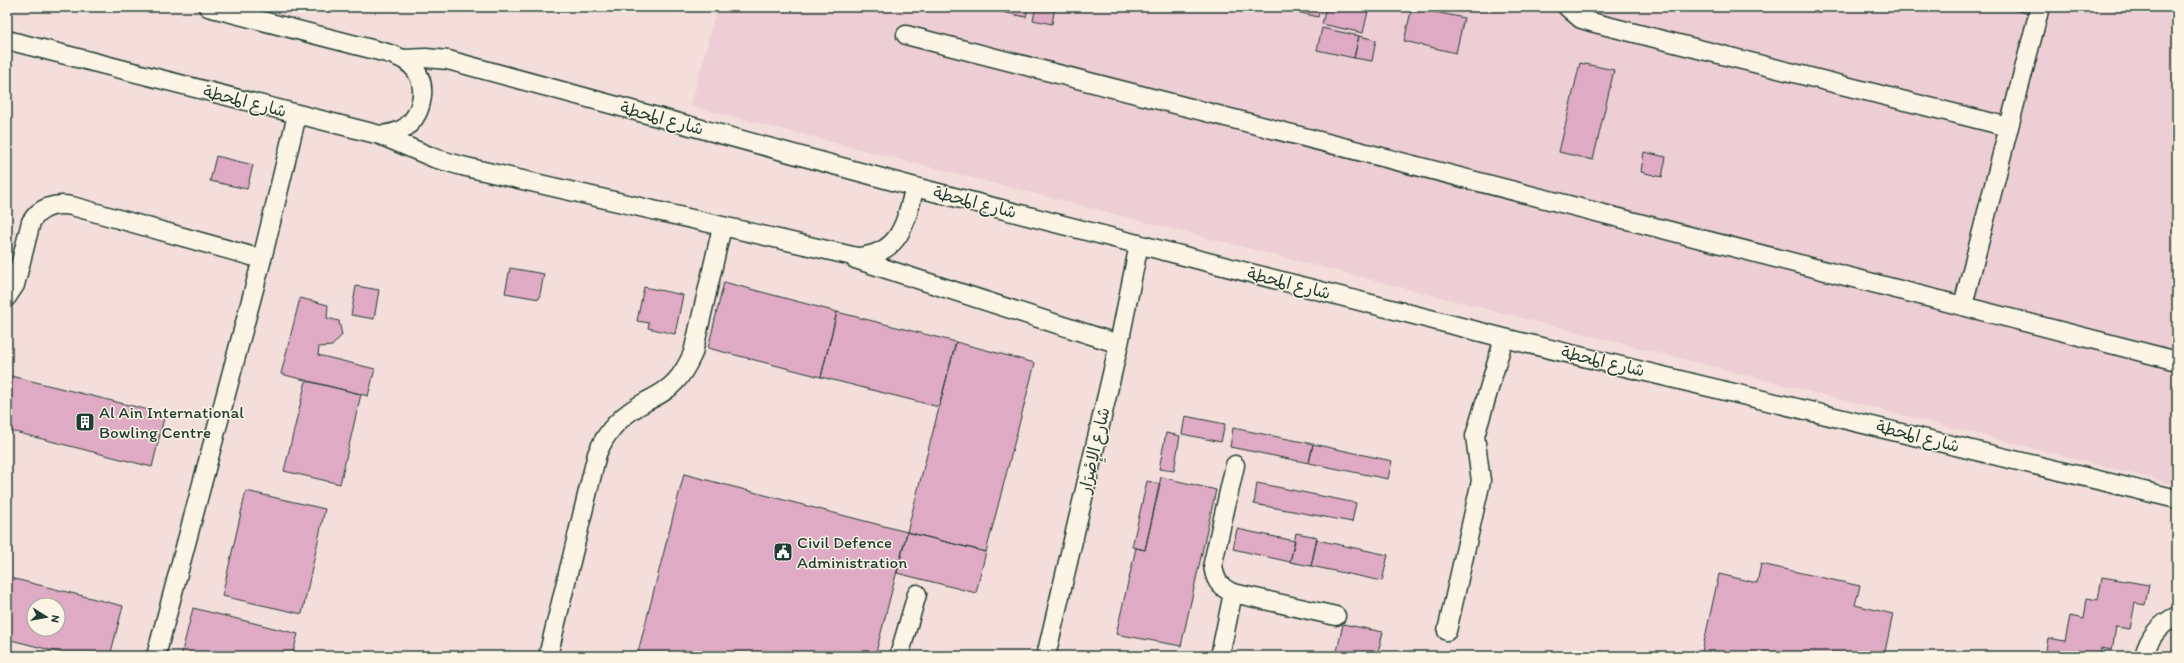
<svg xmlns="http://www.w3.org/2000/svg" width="2184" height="663" font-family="Itim,'Playpen Sans Arabic',sans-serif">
  <rect width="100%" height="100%" fill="#f3dedb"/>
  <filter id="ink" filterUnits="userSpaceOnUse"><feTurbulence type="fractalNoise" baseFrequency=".025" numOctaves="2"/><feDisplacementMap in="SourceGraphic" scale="8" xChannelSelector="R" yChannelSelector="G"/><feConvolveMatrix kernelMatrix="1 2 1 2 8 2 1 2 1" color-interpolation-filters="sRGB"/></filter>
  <g filter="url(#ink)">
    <path fill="#edced4" d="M717 7H2177V485L691 106Z"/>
    <path fill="#dfaac3" stroke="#1f3d34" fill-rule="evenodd" d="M978 7H1028L1026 17Z
      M1036 7H1055L1052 24 1033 20Z
      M1278 7H1320L1318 17Z
      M1326 7H1369L1363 33 1322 24Z
      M1412 7 1464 18 1456 53 1404 41Z
      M2002 7H2036L2035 15Z
      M1322 28 1359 36 1354 58 1317 50Z
      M1359 36 1376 40 1372 61 1354 58Z
      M1580 63 1614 70 1593 160 1559 152Z
      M1644 152 1666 157 1662 177 1641 172Z
      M216 156 253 165 247 189 210 181Z
      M510 268 544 274 539 299 505 293Z
      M724 282 837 312 821 377 708 348Z
      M356 286 379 290 374 319 351 315Z
      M644 287 683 295 675 334 648 328 649 323 637 321Z
      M300 298 328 305 327 318 339 321 342 335 332 346 319 347 318 355 375 369 368 396 281 374Z
      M837 312 956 342 939 407 821 377Z
      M956 342 1035 363 986 552 907 532Z
      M7 375 165 414 152 467 7 430Z
      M306 381 361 394 340 484 284 471Z
      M1185 416 1225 424 1221 442 1182 434Z
      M1233 428 1313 444 1309 463 1230 447Z
      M1166 433 1180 436 1174 471 1159 469Z
      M1313 444 1392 461 1388 479 1309 463Z
      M684 474 907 532 875 656H653L638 652Z
      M1161 477 1216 490 1181 646 1116 634 1136 548 1145 550Z
      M1147 481 1160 484 1145 550 1132 547Z
      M1257 483 1356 503 1352 522 1254 504Z
      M246 491 325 509 302 614 222 596Z
      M1237 529 1295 541 1290 562 1233 549Z
      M907 532 986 552 976 593 897 573Z
      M1296 533 1317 537 1311 566 1290 562Z
      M1317 540 1388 555 1382 581 1311 566Z
      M1761 564 1860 586 1855 605 1893 614 1884 656H1701L1719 574 1757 583Z
      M7 577 123 606 110 656H74L7 639ZM34 605H58V629H34Z
      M2102 577 2149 585 2145 605 2135 603 2130 629 2116 627 2112 650 2101 648 2100 656H2045L2048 638 2065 641 2070 616 2084 619 2087 598 2098 600Z
      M193 608 298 634 292 656H181Z
      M1343 624 1383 632 1377 656H1336Z
      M2177 634V656H2172Z"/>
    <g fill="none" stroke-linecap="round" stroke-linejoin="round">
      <defs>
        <path id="service" d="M1567 7 1581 19 1591 22 2009 127
          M906 35 2177 361
          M7 40 380 135C389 134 398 133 406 127 423 113 429 83 412 66 403 57 391 54 379 51L208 7
          M403 59 426 58 448 60 915 187 1504 338 2177 499
          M380 135 434 158 462 166 857 257C901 254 905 223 915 187
          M855 259 1119 344
          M7 297 15 285 31 222C40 207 55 203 72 206L262 259
          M1963 305 2040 7
          M1235 465 1213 563C1214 579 1219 587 1233 593L1336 616
          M1447 631 1481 481 1475 436 1504 338
          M156 656 262 259 297 115
          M548 656 597 454C607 429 623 414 647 401 657 396 667 391 675 382 683 374 688 364 693 353L722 227
          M899 656 917 594
          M1046 656 1119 344 1139 244
          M1220 656 1233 593
          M2144 656C2149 637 2159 624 2177 616"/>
      </defs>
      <use href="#service" stroke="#1f3d34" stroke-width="21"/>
      <use href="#service" stroke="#fcf5e5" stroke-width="18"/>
    </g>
  </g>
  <defs>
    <symbol id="building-square" viewBox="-11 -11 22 22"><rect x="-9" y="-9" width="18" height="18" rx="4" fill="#1f3d34" stroke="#fcf5e5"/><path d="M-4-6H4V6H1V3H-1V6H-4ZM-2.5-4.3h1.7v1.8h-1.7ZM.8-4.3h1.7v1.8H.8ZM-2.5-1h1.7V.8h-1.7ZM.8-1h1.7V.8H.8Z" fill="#fff"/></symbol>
    <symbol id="civic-square" viewBox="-11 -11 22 22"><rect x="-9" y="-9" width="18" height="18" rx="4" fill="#1f3d34" stroke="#fcf5e5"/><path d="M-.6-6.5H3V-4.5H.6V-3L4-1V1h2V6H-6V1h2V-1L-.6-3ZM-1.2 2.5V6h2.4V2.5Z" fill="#fff"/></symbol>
  </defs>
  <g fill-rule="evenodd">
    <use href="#building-square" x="74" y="411" width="22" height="22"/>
    <use href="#civic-square" x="772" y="541" width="22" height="22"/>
  </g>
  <g text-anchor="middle" stroke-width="3" stroke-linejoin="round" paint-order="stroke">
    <g font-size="17" fill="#1f3d34" stroke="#fcf5e5">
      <text transform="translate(245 101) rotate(14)" y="6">شارع المحطة</text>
      <text transform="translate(662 118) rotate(15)" y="6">شارع المحطة</text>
      <text transform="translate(975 202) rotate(14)" y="6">شارع المحطة</text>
      <text transform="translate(1289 283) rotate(14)" y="6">شارع المحطة</text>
      <text transform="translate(1603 361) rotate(13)" y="6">شارع المحطة</text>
      <text transform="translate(1918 436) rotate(14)" y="6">شارع المحطة</text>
      <text transform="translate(1094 450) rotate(-77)" y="6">شارع الإِصْرَار</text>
    </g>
    <g font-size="17" fill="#1f3d34" stroke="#fcf5e5" text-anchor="start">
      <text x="99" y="418">Al Ain International<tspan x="99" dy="20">Bowling Centre</tspan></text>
      <text x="797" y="548">Civil Defence<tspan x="797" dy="20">Administration</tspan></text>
    </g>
  </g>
  <rect width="2184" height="663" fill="none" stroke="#fcf5e5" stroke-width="24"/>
  <rect x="12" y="12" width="2160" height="639" fill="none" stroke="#1f3d34" stroke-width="1.5" filter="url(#ink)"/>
  <g transform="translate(46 617) rotate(101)"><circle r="19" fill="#fcf5e5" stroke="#a4ab9e"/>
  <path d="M0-3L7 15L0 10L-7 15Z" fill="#1f3d34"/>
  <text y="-6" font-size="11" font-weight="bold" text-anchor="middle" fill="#1f3d34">N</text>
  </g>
</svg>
